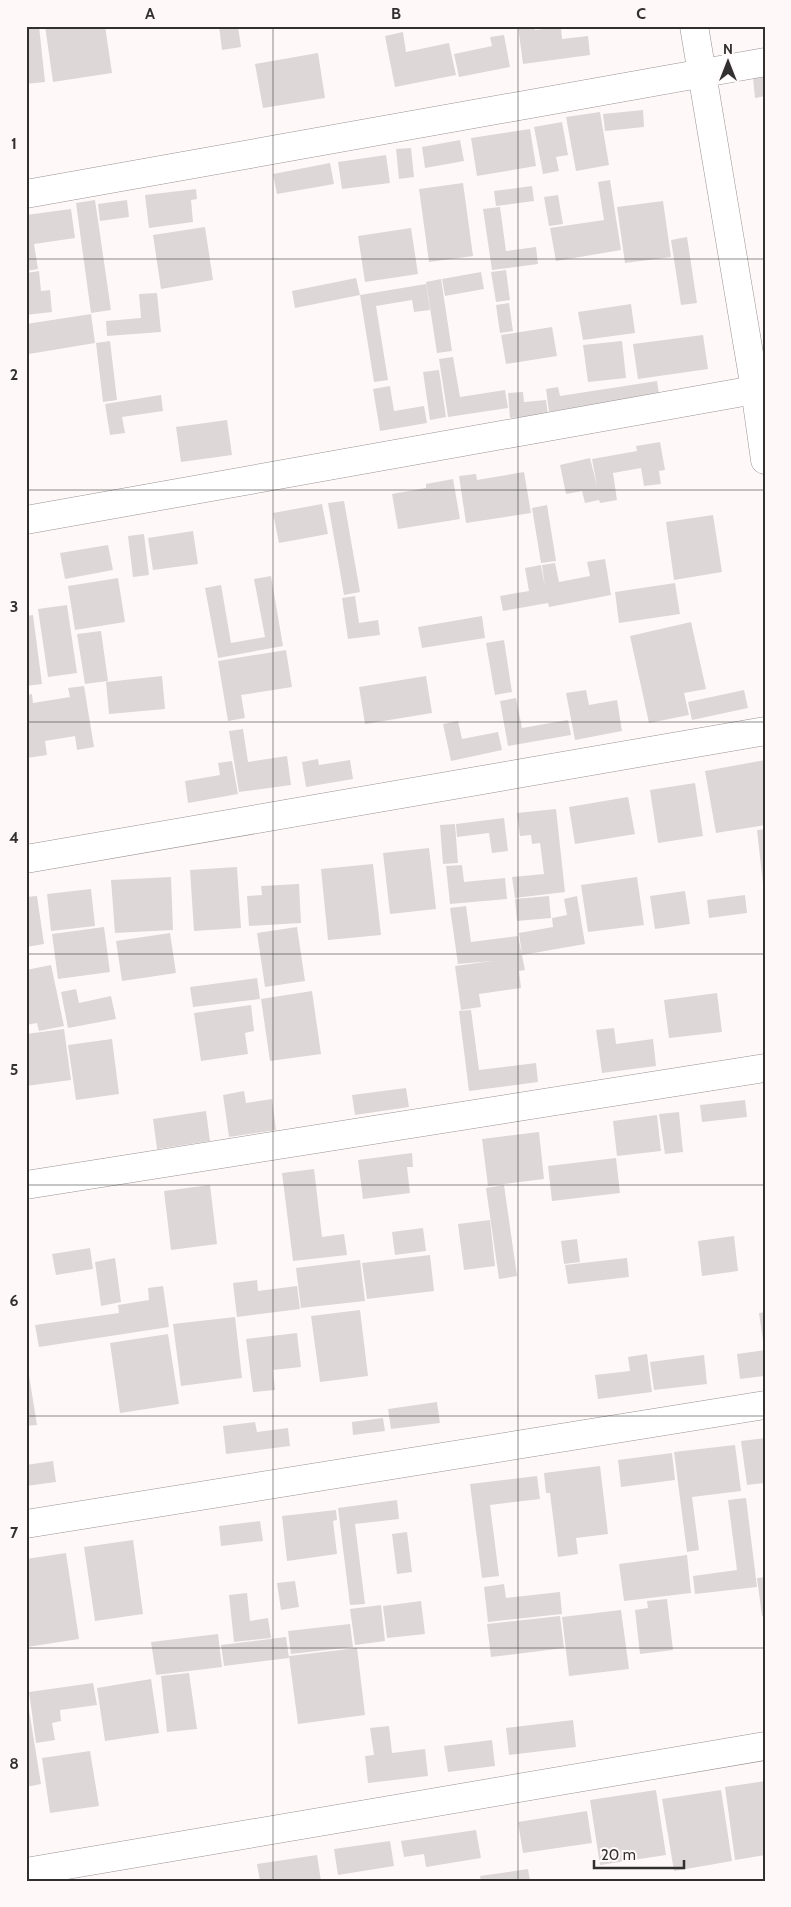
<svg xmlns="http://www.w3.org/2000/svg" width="791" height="1907" font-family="Cabin,sans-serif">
  <rect width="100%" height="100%" fill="#fff8f9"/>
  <path fill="#ded7d8" d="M26 26H39L45 82 26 84Z
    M45 26H105L112 73 53 82Z
    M219 26H238L241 47 222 50Z
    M518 26H534L535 30 561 27 562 39 588 36 590 55 523 64Z
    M403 32 406 52 449 43 456 75 395 87 385 36Z
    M504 35 510 67 459 77 454 54 492 46 490 37Z
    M318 53 325 98 263 108 255 64Z
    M765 76V96L755 98 753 78Z
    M643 110 644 127 605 131 603 114Z
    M600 112 609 165 576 171 566 117Z
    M562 122 568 155 556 157 559 171 543 174 534 127Z
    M530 129 536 166 477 176 471 138Z
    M460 140 464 161 425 168 422 147Z
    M411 148 414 177 399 179 396 149Z
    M386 155 390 183 342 189 338 162Z
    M330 163 334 184 277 194 273 174Z
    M610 180 621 250 556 261 550 228 604 220 598 182Z
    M463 183 473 256 429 262 419 189Z
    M532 186 534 201 496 206 494 191Z
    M196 189 197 199 191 200 193 222 149 228 145 195Z
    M558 195 563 224 549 226 544 197Z
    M95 200 111 310 91 313 76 203Z
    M127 200 129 217 100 221 98 204Z
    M663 201 671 257 625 263 617 207Z
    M500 207 506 251 536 247 538 264 492 270 483 209Z
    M71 209 75 238 34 244 38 269 26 271V215Z
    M205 227 213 280 161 289 153 235Z
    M411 228 418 274 365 282 358 236Z
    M687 237 697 303 681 305 671 240Z
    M506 270 510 300 496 302 491 272Z
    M39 271 41 291 50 290 52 312 26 315V273Z
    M481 272 484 289 445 296 442 279Z
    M356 278 360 295 295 308 292 291Z
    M441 279 452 351 437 353 426 282Z
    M426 284 430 310 414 312 412 300 376 306 388 380 374 382 360 295Z
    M157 293 161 332 107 336 106 321 141 318 139 294Z
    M509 303 513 331 500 333 496 305Z
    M631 304 635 333 583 340 578 312Z
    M91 314 95 343 29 354 26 324Z
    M552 327 557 356 506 364 501 335Z
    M703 335 708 369 638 379 633 344Z
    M110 341 117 400 103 402 96 343Z
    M622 341 626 378 588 382 583 345Z
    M453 357 460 397 505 390 508 408 448 417 439 359Z
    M439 370 446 417 430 420 423 372Z
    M657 381 659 394 549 412 546 389 558 387 560 396Z
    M390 386 394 411 424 406 427 423 380 431 373 389Z
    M523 392 524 402 546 400 548 415 510 418 508 393Z
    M161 395 163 411 122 417 125 433 110 435 105 404Z
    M227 420 232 455 181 462 176 427Z
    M660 442 665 470 659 471 661 484 644 486 641 468 613 473 617 500 600 503 599 500 585 503 582 491 566 494 560 465 590 458 597 486 592 459 637 451 636 446Z
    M524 472 531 513 466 523 459 476 476 474 477 480Z
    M453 479 460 519 398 529 392 494 426 488V484Z
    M344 501 360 592 344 595 328 503Z
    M322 504 328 534 279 543 273 513Z
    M547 505 556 561 541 563 532 508Z
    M713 515 722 572 674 580 666 522Z
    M193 531 198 564 153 570 148 538Z
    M144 534 149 575 133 577 128 536Z
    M108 545 113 570 65 579 60 553Z
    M605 559 611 595 549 607 548 603 503 611 500 596 529 591 525 568 541 565 545 587 542 565 555 563 559 582 590 576 587 562Z
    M271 576 283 646 218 658 205 588 221 585 231 643 265 637 254 579Z
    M118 578 125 622 75 630 68 586Z
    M675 583 680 614 619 623 615 592Z
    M355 596 359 623 378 620 380 635 348 639 342 598Z
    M67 605 77 673 48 677 38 609Z
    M33 615 42 684 26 686V616Z
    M482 616 485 638 422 648 418 627Z
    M691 622 706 689 684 693 689 715 649 723 630 636Z
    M101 631 108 681 85 684 77 634Z
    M504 640 512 692 495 695 486 643Z
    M286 650 292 687 241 695 245 718 228 721 218 661Z
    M162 676 165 709 109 714 106 682Z
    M426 676 432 713 365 724 359 687Z
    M84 686 94 747 77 750 75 736 45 741 47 755 27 758 26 695 32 694 33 703 70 697 68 688Z
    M586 690 589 705 617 700 622 731 575 740 566 693Z
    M744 690 748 708 692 720 688 702Z
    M516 698 522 728 568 720 571 735 508 746 500 701Z
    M458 721 462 739 498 732 502 750 451 761 443 724Z
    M243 729 248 762 287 756 291 785 239 792 229 731Z
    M318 759 319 765 350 760 353 779 306 787 302 762Z
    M765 760V825L716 833 705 771Z
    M232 761 238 794 188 803 185 781 220 775 218 763Z
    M695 783 703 836 658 843 650 790Z
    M628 797 635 834 575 844 569 807Z
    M556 809 565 892 515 898 512 877 544 874 540 843 532 844 531 835 520 836 517 813Z
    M504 818 508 851 492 853 489 833 457 837 456 824Z
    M455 824 458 863 443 864 440 825Z
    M765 829V884H763L757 830Z
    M429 848 436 909 390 914 383 853Z
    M373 864 381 935 328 940 321 869Z
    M462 865 464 882 505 878 507 899 450 904 446 866Z
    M237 867 241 928 194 931 190 870Z
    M171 877 173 930 115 933 111 880Z
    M637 877 644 925 588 932 581 885Z
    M299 884 301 923 249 926 247 896 262 895 261 886Z
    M91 889 95 926 51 931 47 894Z
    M685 891 690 924 655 929 650 896Z
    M745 895 747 913 709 918 707 900Z
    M37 896 44 944 26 947V897Z
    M549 896 551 918 517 921 515 899Z
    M577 896 585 944 522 955 519 933 553 927 552 918 567 915 564 899Z
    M466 906 471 942 518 936 525 970 519 971 521 988 479 994 481 1007 461 1010 455 966 492 961 458 964 450 908Z
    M104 927 110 972 58 979 52 934Z
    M297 927 305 981 265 987 257 933Z
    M170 933 176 973 122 981 116 941Z
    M51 965 64 1026 39 1031 37 1023 26 1025V970Z
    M257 978 260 999 193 1007 190 987Z
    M76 989 79 1003 111 996 116 1019 68 1028 61 992Z
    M312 991 321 1054 270 1061 261 999Z
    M717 993 722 1032 669 1038 664 1000Z
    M251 1005 254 1031 245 1033 248 1054 201 1061 194 1013Z
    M471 1010 479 1070 536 1063 538 1082 469 1091 459 1011Z
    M614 1028 616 1044 653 1039 656 1066 602 1073 596 1030Z
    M64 1029 71 1080 26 1086V1034Z
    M112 1039 119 1094 76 1100 68 1045Z
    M406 1088 409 1107 355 1115 352 1095Z
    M244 1091 246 1103 272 1099 276 1130 229 1137 223 1095Z
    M745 1100 747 1117 702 1122 700 1105Z
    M206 1111 210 1141 157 1149 153 1119Z
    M679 1112 683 1152 665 1154 659 1114Z
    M657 1115 661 1151 617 1156 613 1121Z
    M539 1132 544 1179 488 1186 482 1139Z
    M412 1153 413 1167H407L410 1193 363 1199 358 1160Z
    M616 1158 620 1193 552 1201 548 1166Z
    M314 1169 322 1237 344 1234 347 1255 293 1261 282 1173Z
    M210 1185 217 1244 171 1250 164 1191Z
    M504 1185 517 1276 499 1279 486 1188Z
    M490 1220 495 1266 464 1270 458 1224Z
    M423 1228 426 1251 395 1255 392 1232Z
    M734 1236 738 1271 702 1276 698 1241Z
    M577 1239 580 1262 564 1264 561 1241Z
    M90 1248 93 1269 56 1275 52 1254Z
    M430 1255 434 1291 367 1299 362 1263Z
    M115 1258 121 1302 101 1306 95 1262Z
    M627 1258 629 1277 568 1284 565 1265Z
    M360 1260 365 1301 301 1308 296 1268Z
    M257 1280 258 1291 297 1286 300 1309 237 1317 233 1283Z
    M163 1286 169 1327 39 1347 35 1325 119 1313 118 1305 149 1300 148 1288Z
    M360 1310 368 1376 320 1382 311 1316Z
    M765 1312V1348H764L759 1313Z
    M235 1317 242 1378 181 1386 173 1324Z
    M297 1333 301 1367 273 1370 275 1390 253 1392 246 1339Z
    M168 1334 179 1404 120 1413 110 1343Z
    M765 1350V1376L740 1379 737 1354Z
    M647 1354 652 1392 598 1399 595 1375 630 1371 628 1357Z
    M704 1355 707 1384 654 1390 650 1362Z
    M26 1357 37 1425 26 1426Z
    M437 1402 440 1423 391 1429 388 1409Z
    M383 1418 385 1431 353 1435 352 1422Z
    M255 1422 257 1432 288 1428 290 1446 226 1454 223 1426Z
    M765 1438V1483L747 1485 741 1441Z
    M735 1445 741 1491 692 1497 699 1550 687 1552 674 1452Z
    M672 1453 675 1480 621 1487 618 1460Z
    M53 1461 56 1482 26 1486V1465Z
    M600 1466 608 1534 576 1538 578 1554 558 1557 550 1493H546L544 1473Z
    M537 1476 540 1499 490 1505 499 1576 482 1578 470 1484Z
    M746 1498 757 1587 695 1594 693 1576 737 1570 728 1500Z
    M397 1500 399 1519 355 1524 365 1604 350 1605 338 1508Z
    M336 1510 337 1520 333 1521 337 1554 287 1561 282 1516Z
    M260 1521 263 1541 221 1546 219 1526Z
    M407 1532 412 1572 397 1574 392 1534Z
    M133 1540 143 1614 95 1621 84 1547Z
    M66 1553 79 1639 27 1647 26 1559Z
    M687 1555 691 1593 624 1601 619 1564Z
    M765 1577V1616H762L757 1578Z
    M295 1581 299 1607 281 1610 277 1583Z
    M504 1584 506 1598 560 1592 562 1614 488 1622 484 1587Z
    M247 1593 250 1621 268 1618 271 1638 234 1642 229 1595Z
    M667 1599 673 1650 640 1654 635 1610 648 1608 647 1601Z
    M421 1601 425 1634 387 1638 383 1606Z
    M381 1605 385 1641 355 1645 350 1609Z
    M621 1610 629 1669 569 1676 562 1617Z
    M560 1616 564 1648 491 1657 487 1624Z
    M350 1624 353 1647 291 1654 288 1631Z
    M218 1634 222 1667 156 1675 151 1642Z
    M286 1637 289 1658 224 1666 221 1645Z
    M357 1648 365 1715 298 1724 289 1656Z
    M189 1673 197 1729 167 1732 161 1676Z
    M151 1679 159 1733 105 1741 97 1688Z
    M93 1683 97 1705 60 1710 61 1721 52 1723 55 1740 36 1743 29 1692Z
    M26 1691 41 1784 26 1787Z
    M573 1720 576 1747 509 1755 506 1728Z
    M389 1726 392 1753 425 1749 428 1776 368 1783 365 1756 374 1755 370 1728Z
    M492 1740 495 1766 448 1772 444 1746Z
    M90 1751 99 1806 50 1813 42 1758Z
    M765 1781V1855L735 1860 725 1787Z
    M656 1790 666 1855 600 1865 590 1800Z
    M721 1790 732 1861 674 1871 662 1799Z
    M587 1811 592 1843 523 1853 518 1822Z
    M476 1830 481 1858 426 1867 424 1854 404 1857 401 1841Z
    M390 1841 394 1866 338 1875 334 1849Z
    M317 1855 321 1881H260L257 1864Z
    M528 1869 530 1881H481L480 1876Z"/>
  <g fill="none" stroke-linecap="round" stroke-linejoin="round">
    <defs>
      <path id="minor" d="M694 26 755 389 765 460
        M26 194 765 62
        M26 520 765 388
        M26 859 765 731
        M26 1185 765 1068
        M26 1524 765 1405
        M26 1872 765 1746"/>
    </defs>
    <use href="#minor" stroke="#9a9293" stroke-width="29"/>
    <use href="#minor" stroke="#fff" stroke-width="28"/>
  </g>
  <path fill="none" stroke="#322f30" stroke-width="1" stroke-opacity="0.55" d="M273 26V1881M518 26V1881M26 259H765M26 490H765M26 722H765M26 954H765M26 1185H765M26 1416H765M26 1648H765"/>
  <rect width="791" height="1907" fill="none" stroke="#fff8f9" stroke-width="55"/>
  <g transform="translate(728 62)" stroke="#fff8f9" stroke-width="4" paint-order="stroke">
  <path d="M0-4L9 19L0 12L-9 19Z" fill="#322f30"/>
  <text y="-8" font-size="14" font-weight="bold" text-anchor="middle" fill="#322f30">N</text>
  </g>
  <path d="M594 1860v8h90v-8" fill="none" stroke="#322f30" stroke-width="2.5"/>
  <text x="601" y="1860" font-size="15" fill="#322f30" stroke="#fff8f9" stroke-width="4" paint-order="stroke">20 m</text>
  <rect x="28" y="28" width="736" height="1852" fill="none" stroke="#322f30" stroke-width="2"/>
  <g font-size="16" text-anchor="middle" font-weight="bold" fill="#322f30">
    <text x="150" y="19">A</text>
    <text x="396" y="19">B</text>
    <text x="641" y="19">C</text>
    <text x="14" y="149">1</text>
    <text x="14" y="380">2</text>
    <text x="14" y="612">3</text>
    <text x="14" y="843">4</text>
    <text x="14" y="1075">5</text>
    <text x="14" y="1306">6</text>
    <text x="14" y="1538">7</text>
    <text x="14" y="1769">8</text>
  </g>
</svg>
